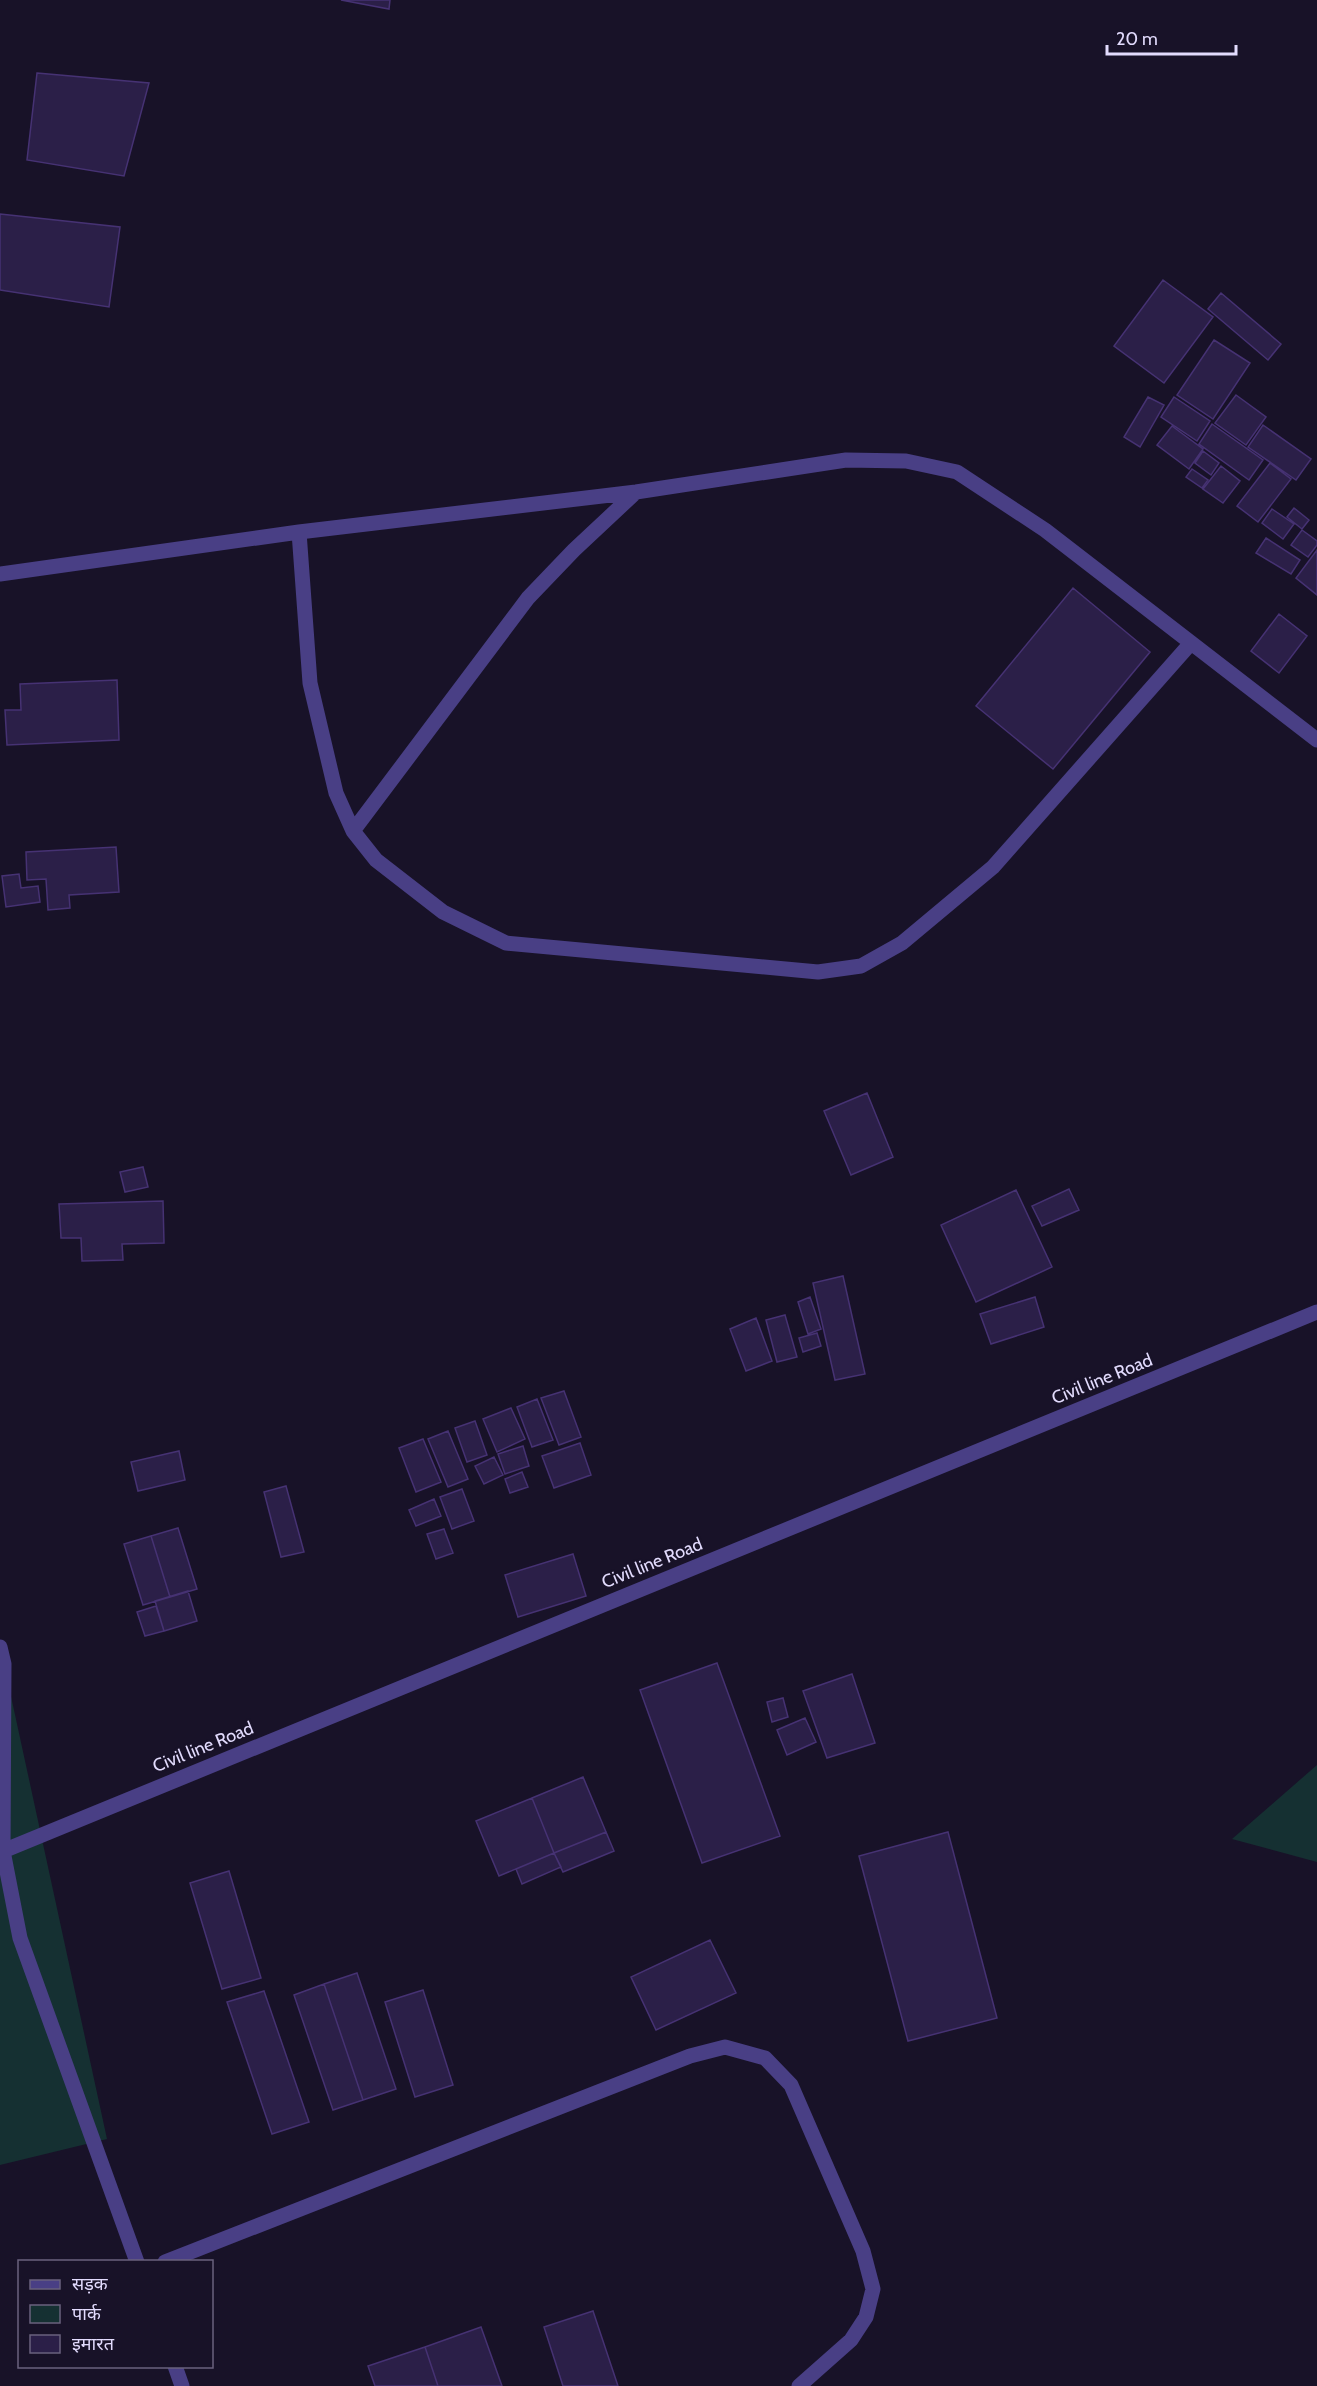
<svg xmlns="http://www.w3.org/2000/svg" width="1317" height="2386" font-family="Cabin,'Noto Sans Devanagari',sans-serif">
  <rect width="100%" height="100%" fill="#181228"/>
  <path fill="#153032" d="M4 1664 107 2139 0 2165V1665Z
    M1317 1765V1862L1232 1839Z"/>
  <path fill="#2b1f48" stroke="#463273" stroke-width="1.5" d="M341 0H390L389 9Z
    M37 73 149 83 124 176 27 160Z
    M0 214 120 227 109 307 0 290Z
    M1163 280 1213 317 1164 383 1114 346Z
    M1221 293 1281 344 1268 360 1208 309Z
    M1214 340 1250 363 1213 419 1177 395Z
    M1236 395 1266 417 1246 445 1215 423Z
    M1148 397 1164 405 1140 447 1124 437Z
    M1174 397 1210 421 1197 441 1161 417Z
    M1212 424 1263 460 1249 480 1199 444Z
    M1263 425 1311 459 1296 480 1248 447Z
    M1172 426 1203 449 1189 469 1157 445Z
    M1203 451 1219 463 1211 475 1195 463Z
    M1270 463 1291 479 1258 522 1237 506Z
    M1221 466 1240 481 1223 503 1203 489Z
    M1192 469 1208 480 1202 488 1186 477Z
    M1294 508 1309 520 1302 529 1287 517Z
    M1272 509 1294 524 1283 539 1262 523Z
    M1302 530 1317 541V545L1308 557 1291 545Z
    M1266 538 1300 560 1291 574 1256 553Z
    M1317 550V595L1296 578Z
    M1073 588 1150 652 1053 769 976 706Z
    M1279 614 1307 636 1279 673 1251 651Z
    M117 680 119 740 7 745 5 710H21L20 684Z
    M116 847 119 892 69 895 70 908 48 910 46 879 27 880 26 852Z
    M19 874 21 888 38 886 40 902 6 907 2 876Z
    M867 1093 893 1157 851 1175 824 1111Z
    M143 1167 148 1187 125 1192 120 1172Z
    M1069 1189 1079 1210 1042 1226 1032 1206Z
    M1016 1190 1052 1267 976 1302 941 1225Z
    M163 1201 164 1243 122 1244 123 1260 82 1261 81 1238H61L59 1204Z
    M843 1276 865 1374 835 1380 813 1283Z
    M810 1297 821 1329 808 1334 798 1302Z
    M1035 1297 1044 1327 991 1344 980 1314Z
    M785 1315 797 1357 777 1362 766 1320Z
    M756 1318 772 1361 746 1371 730 1329Z
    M817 1333 821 1346 803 1352 799 1338Z
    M564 1391 581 1437 559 1445 541 1398Z
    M537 1399 553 1440 532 1447 517 1407Z
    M511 1408 525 1439 497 1452 483 1419Z
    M475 1421 487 1455 467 1462 455 1428Z
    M448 1431 468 1479 448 1487 428 1439Z
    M423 1439 441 1482 416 1492 399 1448Z
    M580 1443 591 1475 554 1488 542 1456Z
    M523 1446 529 1466 505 1474 498 1454Z
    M179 1451 185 1480 138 1491 131 1462Z
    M494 1457 503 1475 484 1484 475 1466Z
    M522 1472 528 1487 510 1493 505 1479Z
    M286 1486 304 1552 281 1557 264 1492Z
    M462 1489 474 1521 452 1529 440 1497Z
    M434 1499 441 1516 416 1526 409 1510Z
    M178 1528 197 1589 170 1597 151 1536Z
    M444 1529 453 1553 436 1559 427 1534Z
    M151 1536 170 1597 143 1605 124 1544Z
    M573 1554 586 1596 518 1617 505 1575Z
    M188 1591 197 1621 164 1631 155 1601Z
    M156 1606 164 1631 145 1636 137 1612Z
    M717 1663 780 1836 702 1863 640 1690Z
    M852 1674 875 1743 827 1758 803 1691Z
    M783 1698 788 1717 772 1722 767 1702Z
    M805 1718 816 1742 787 1755 777 1730Z
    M583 1777 606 1832 554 1853 532 1798Z
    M532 1798 554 1853 499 1876 476 1821Z
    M606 1832 614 1851 563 1872 554 1853Z
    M948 1832 997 2018 908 2041 859 1856Z
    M554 1853 561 1867 522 1884 516 1869Z
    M229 1871 261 1978 222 1989 190 1883Z
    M710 1940 736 1993 656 2030 631 1977Z
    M357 1973 396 2089 363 2100 324 1984Z
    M324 1984 363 2100 333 2110 294 1995Z
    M423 1990 453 2085 415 2097 385 2002Z
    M264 1991 309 2122 272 2134 227 2002Z
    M593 2311 618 2386H563L544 2327Z
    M481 2327 502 2386H438L425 2347Z
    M425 2347 438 2386H375L368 2366Z"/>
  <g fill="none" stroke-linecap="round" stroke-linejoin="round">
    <path stroke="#493f85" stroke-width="15" d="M299 532 310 683 336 793 353 831 376 860 443 912 506 943 818 972 861 966 902 943 993 867 1191 643
      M0 574 299 532 636 492 846 460 906 461 957 472 1045 530 1317 740
      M353 831 528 598 574 550 636 492
      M0 1647 4 1664 3 1851 20 1938 137 2262
      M3 1851 1317 1312
      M165 2262 690 2056 725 2047 765 2058 791 2085 863 2251 873 2289 866 2317 851 2340 799 2386
      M175 2366 182 2386"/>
  </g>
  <g text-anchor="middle" stroke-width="4.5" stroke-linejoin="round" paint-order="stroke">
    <g font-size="18" fill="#e2dbfd" stroke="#181228">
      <text transform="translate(1102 1379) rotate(-22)" y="6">Civil line Road</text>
      <text transform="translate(652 1563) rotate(-22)" y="6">Civil line Road</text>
      <text transform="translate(203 1747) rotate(-22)" y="6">Civil line Road</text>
    </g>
  </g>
  <rect x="18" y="2260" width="195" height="108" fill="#181228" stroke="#69627d" stroke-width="1.5"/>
  <rect x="30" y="2280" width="30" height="9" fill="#493f85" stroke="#69627d" stroke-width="1.5"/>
  <text x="72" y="2290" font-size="18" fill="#e2dbfd">सड़क</text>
  <rect x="30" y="2305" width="30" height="18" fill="#153032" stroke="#69627d" stroke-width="1.5"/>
  <text x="72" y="2320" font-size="18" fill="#e2dbfd">पार्क</text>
  <rect x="30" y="2335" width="30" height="18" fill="#2b1f48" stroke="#69627d" stroke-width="1.5"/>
  <text x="72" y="2350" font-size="18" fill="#e2dbfd">इमारत</text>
  <path d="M1107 45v9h129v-9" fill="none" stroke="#e2dbfd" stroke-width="3"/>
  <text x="1116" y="45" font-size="18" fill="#e2dbfd" stroke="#181228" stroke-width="4.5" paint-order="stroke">20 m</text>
</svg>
